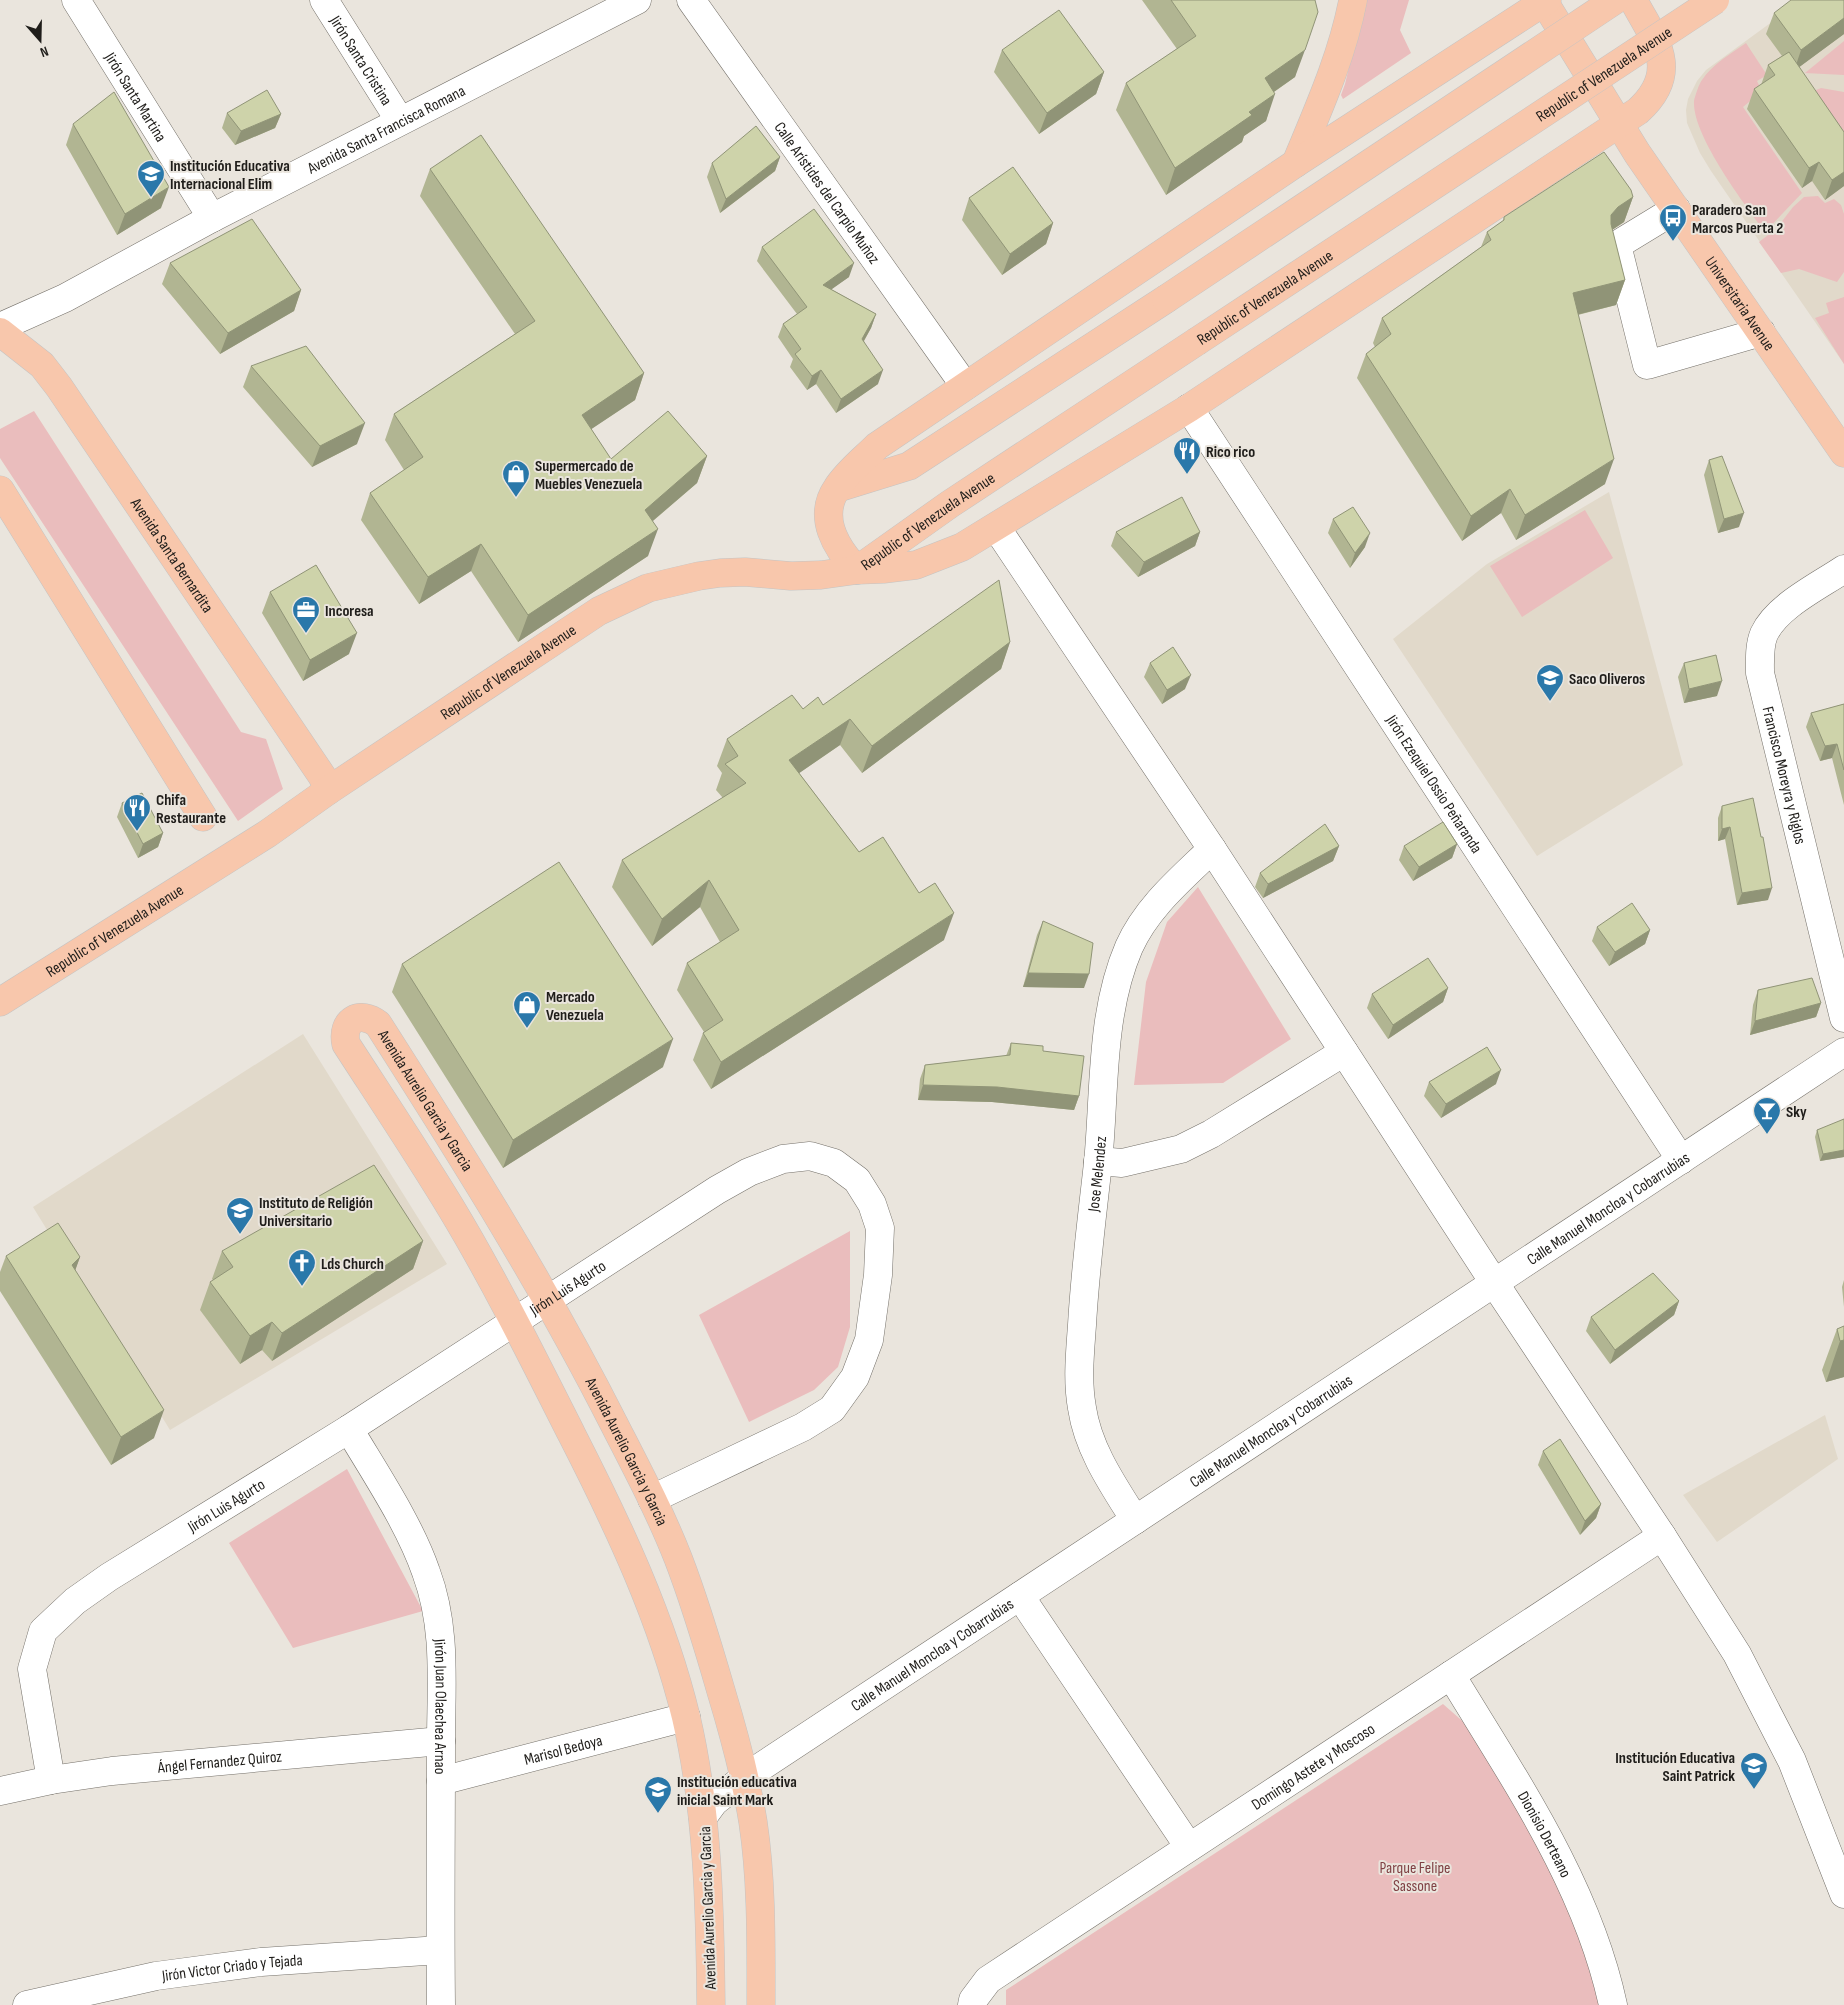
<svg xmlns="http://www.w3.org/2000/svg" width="1844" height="2005" font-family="'Sofia Sans Condensed',sans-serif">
  <rect width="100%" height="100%" fill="#eae5dd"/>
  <path fill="#e1d9ca" d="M1802 0H1844V364L1711 171 1700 153 1687 123 1686 110 1688 99 1697 81 1706 70Z
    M1609 492 1683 765 1537 856 1393 639 1487 564Z
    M303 1034 447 1264 170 1430 33 1207Z
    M1825 1415 1838 1459 1717 1542 1683 1495Z"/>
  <path fill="#eabdbd" d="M1365 0H1409L1400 30 1411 53 1343 99 1341 95 1345 84Z
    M1844 41V75L1805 73Z
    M1746 43 1767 75 1757 81 1762 91 1743 107 1802 193 1765 232C1745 205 1692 135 1694 101 1695 96 1699 84 1702 80 1712 64 1732 53 1746 43Z
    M1821 88 1844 92V150L1811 92Z
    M1818 196 1825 203 1834 199 1841 205 1844 214V272L1837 282 1799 269 1781 273 1759 242 1776 229 1793 207 1804 197Z
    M1844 297V364L1815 318 1829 313 1826 303Z
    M34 411 241 732 266 739 283 789 238 821 0 458V429Z
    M1585 510 1613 558 1522 617 1490 566Z
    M1198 887 1291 1039 1223 1083 1134 1085 1146 982 1167 922Z
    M850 1231V1327L838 1367 814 1390 749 1422 699 1315Z
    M347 1469 423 1611 293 1648 229 1543Z
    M1443 1704 1500 1754 1597 1953 1609 2005H1006V1990Z"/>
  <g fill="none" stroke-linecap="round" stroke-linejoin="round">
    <defs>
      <g id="minor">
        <path id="s1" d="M76 0 212 218"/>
        <path id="s2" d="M324 0 400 121"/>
        <path id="s3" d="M691 0 965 386"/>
        <path d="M1676 209 1617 245 1647 365 1761 332"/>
        <path id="s4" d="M0 327 65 298 212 218 637 0"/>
        <path id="s5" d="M1189 408 1681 1160"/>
        <path d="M996 527 1212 849 1495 1284 1662 1536 1737 1654 1792 1761 1844 1894"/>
        <path id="s6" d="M1844 569C1819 586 1777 606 1764 634 1759 646 1760 660 1760 673L1844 1018"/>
        <path d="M1098 1161 1122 1163 1181 1149 1211 1134 1344 1052"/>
        <path id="s7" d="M349 1429C375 1473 409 1523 426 1572 447 1628 441 1685 441 1744 441 1831 440 1918 441 2005"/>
        <path id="s8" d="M1135 1520C1113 1485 1088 1449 1082 1408 1077 1380 1080 1353 1082 1325 1085 1271 1092 1217 1098 1163 1105 1092 1100 1014 1129 947 1147 907 1181 879 1212 849"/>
        <path d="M1020 1596 1189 1847"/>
        <path id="s9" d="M1451 1675C1514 1779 1587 1884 1613 2005"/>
        <path id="s10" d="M51 1780 32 1669 43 1631 75 1601 109 1577 349 1429 717 1190 749 1172 783 1159 810 1156 834 1163 857 1180 872 1204 880 1228 878 1275 869 1340 855 1377 832 1409 803 1427 652 1499"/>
        <path id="s11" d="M441 1781 686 1717"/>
        <path id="s12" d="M0 1791 51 1780 112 1771 441 1741"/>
        <path id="s13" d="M703 1817 714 1802 744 1778 1844 1052"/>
        <path id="s14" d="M27 2005 156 1976 261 1962 440 1950"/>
        <path id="s15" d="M972 2005 973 2000 988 1980 1662 1536"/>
      </g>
      <g id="major">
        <path id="s16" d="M1543 0 1637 153 1844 453"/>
        <path d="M1296 163C1318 110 1342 57 1353 0"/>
        <path id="s17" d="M0 332 42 365 59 387 322 776 329 790"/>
        <path d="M838 488 909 466 1166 299"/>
        <path d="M0 490 203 817"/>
        <path d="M857 570C836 548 817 517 837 488 847 472 864 459 877 446L1296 163 1547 0"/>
        <path id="s18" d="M857 570 950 504 1196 342"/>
        <path id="s19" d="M0 1002 267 834 329 790 599 611 648 588 699 576 720 573 745 572 791 576 821 575 857 570 883 569 916 565 962 547 1189 408 1638 111C1681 72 1656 41 1633 0"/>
        <path id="s20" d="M711 2005C710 1909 708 1811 686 1717 662 1618 618 1525 572 1435 533 1358 495 1281 451 1208 417 1152 381 1098 346 1044 341 1020 360 1010 378 1024 461 1154 543 1284 613 1422 636 1467 660 1512 678 1558 695 1602 708 1646 721 1691 734 1734 746 1778 753 1822 762 1882 761 1945 761 2005"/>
      </g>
    </defs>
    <use href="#minor" stroke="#75716a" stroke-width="29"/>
    <use href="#major" stroke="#c5c4c3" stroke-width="29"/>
    <use href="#minor" stroke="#fff" stroke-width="28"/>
    <use href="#major" stroke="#f8c7ac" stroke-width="28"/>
    <defs>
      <g id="major-bridge">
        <path d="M1166 299 1615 0"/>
        <path id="s21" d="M1196 342 1715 0"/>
      </g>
    </defs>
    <use href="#major-bridge" stroke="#c5c4c3" stroke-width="29" stroke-linecap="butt"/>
    <use href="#major-bridge" stroke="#f8c7ac" stroke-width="28"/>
  </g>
  <path fill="#b1b592" d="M1142 0H1315L1295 77 1274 92 1266 121 1244 136 1242 142 1166 195 1116 110 1126 83 1177 49Z
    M1844 0V34L1799 67 1844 132V186L1825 200 1812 181 1802 188 1747 109 1754 89 1761 85 1768 65 1782 56 1766 34 1774 13Z
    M1002 50 1104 72 1096 94 1039 134 994 72Z
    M227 113 281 114 275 128 235 145 222 128Z
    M73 124 161 208 117 235 66 145Z
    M780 157 775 171 720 213 707 177 712 163Z
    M430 169 644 373 635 400 591 429 611 459 707 456 697 483 653 521 648 556 518 642 471 571 419 604 361 520 370 493 404 470 385 440 394 414 515 334 420 196Z
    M1633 197 1624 222 1612 230 1625 280 1616 305 1578 315 1605 484 1516 540 1501 513 1462 541 1357 378 1366 354 1375 347 1373 343 1382 318 1481 247 1487 232 1503 221 1504 217Z
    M969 198 1053 223 1046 244 1002 275 962 220Z
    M762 247 849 277 831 289 876 314 871 328 864 341 878 384 836 413 816 384 807 390 790 367 793 359 778 337 783 324 797 314 757 261Z
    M170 263 301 290 294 311 220 354 162 284Z
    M251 366 357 444 312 467 243 387Z
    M1709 460 1739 527 1718 533 1704 475Z
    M1333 519 1365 547 1350 568 1328 533Z
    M1116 532H1200L1195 546 1138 577 1111 546Z
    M270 592 349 654 303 681 262 613Z
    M1010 642 1001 669 862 773 840 745 799 773 859 852 944 940 711 1089 693 1060 703 1033 704 1032 677 990 687 963 720 942 700 907 652 946 612 887 622 860 723 798 716 790 722 773 717 766 727 739 803 709 823 705Z
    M1150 663 1185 689 1162 704 1144 677Z
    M1684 663 1717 696 1684 703 1678 677Z
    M1844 704V805L1832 758 1820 761 1806 727 1811 713Z
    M122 803 163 833 158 847 138 858 117 817Z
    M1722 806 1768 900 1737 905 1725 839 1718 841V818Z
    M1457 844 1452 858 1413 881 1399 860 1404 846Z
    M1339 846 1333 861 1263 898 1255 887 1260 873Z
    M1043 921 1084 988 1023 987 1037 935Z
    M1597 927 1650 930 1645 944 1609 966 1592 941Z
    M402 964 663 1067 503 1168 392 992Z
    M1448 988 1443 1002 1388 1039 1367 1008 1372 994Z
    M1758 990 1821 1003 1816 1017 1750 1035 1753 1005Z
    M1011 1043 1043 1051 1079 1096 1074 1110 992 1102 918 1100 920 1079 925 1065 1006 1056Z
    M1429 1082 1496 1084 1441 1118 1424 1096Z
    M1844 1122V1157L1820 1161 1815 1137 1817 1130Z
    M423 1241 413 1269 272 1361 262 1350 240 1364 200 1310 210 1282 213 1280 212 1279 222 1251Z
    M6 1256 80 1257 75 1270 154 1438 111 1465 0 1291V1272Z
    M1844 1280V1307L1842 1287Z
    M1679 1301 1674 1315 1610 1364 1586 1331 1591 1317Z
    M1844 1326V1377L1826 1382 1822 1370 1837 1329Z
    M1543 1451 1601 1504 1596 1518 1580 1535 1538 1465Z"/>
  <path fill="#909477" d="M1844 18V34L1794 71 1801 50Z
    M1305 50 1295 77 1255 105 1265 78Z
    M1104 72 1096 94 1039 134 1047 113Z
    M1275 94 1266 121 1244 136 1242 142 1166 195 1175 168 1249 112Z
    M281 114 275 128 235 145 241 131Z
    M780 157 775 171 720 213 726 199Z
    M1819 162 1812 181 1802 188 1809 168Z
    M1844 172V186L1825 200 1832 180Z
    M169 187 161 208 117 235 125 214Z
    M1633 197 1624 222 1609 232 1611 215 1618 207Z
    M1053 223 1046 244 1002 275 1010 254Z
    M854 263 849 277 818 299 823 285Z
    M1625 280 1616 305 1564 318 1573 293Z
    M301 290 294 311 220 354 228 333Z
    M876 314 871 328 857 353 862 339Z
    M821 370 816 384 807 390 812 376Z
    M883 370 878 384 836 413 841 399Z
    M644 373 635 400 572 442 582 415Z
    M365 423 357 444 312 467 320 446Z
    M707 456 697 483 635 536 645 510Z
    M1614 459 1605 484 1516 540 1525 515Z
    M1510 489 1501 513 1462 541 1471 516Z
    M1744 513 1739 527 1718 533 1724 519Z
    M658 529 648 556 518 642 528 615Z
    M1200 532 1195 546 1138 577 1144 562Z
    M1370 533 1365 547 1350 568 1355 553Z
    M481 544 471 571 419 604 428 577Z
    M357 633 349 654 303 681 310 660Z
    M1010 642 1001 669 862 773 872 746Z
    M1191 675 1185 689 1162 704 1167 690Z
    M1722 681 1717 696 1684 703 1689 689Z
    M850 719 840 745 779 787 789 760Z
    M1837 744 1832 758 1820 761 1825 746Z
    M1730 827 1725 839 1718 841 1722 829Z
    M163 833 158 847 138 858 143 844Z
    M1457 844 1452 858 1413 881 1419 867Z
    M1339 846 1333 861 1263 898 1268 884Z
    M709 880 700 907 652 946 662 919Z
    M1772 888 1768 900 1737 905 1742 893Z
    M954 913 944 940 711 1089 721 1062Z
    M1650 930 1645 944 1609 966 1615 952Z
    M1028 973 1089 974 1084 988 1023 987Z
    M1448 988 1443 1002 1388 1039 1393 1025Z
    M1821 1003 1816 1017 1750 1035 1755 1021Z
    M673 1039 663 1067 503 1168 513 1140Z
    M1501 1070 1496 1084 1441 1118 1446 1104Z
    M923 1085 997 1087 1079 1096 1074 1110 992 1102 918 1100Z
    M1844 1150V1157L1820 1161 1823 1154Z
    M423 1241 413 1269 272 1361 282 1333Z
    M80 1257 70 1285 72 1265Z
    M1679 1301 1674 1315 1610 1364 1615 1350Z
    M272 1322 262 1350 240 1364 250 1336Z
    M1844 1340V1377L1826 1382 1840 1341Z
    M164 1410 154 1438 111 1465 121 1437Z
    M1601 1504 1596 1518 1580 1535 1585 1521Z"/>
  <path fill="#ced3aa" stroke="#909477" d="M1171 0H1315L1318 12 1305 50 1265 78 1275 94 1249 112 1252 115 1175 168 1126 83 1196 36Z
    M1791 0H1844V18L1801 50 1774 13Z
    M1059 10 1104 72 1047 113 1002 50Z
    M1789 52 1844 132V172L1832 180 1819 162 1809 168 1754 89 1775 75 1768 65Z
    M267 90 281 114 241 131 227 113Z
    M114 92 169 187 125 214 73 124Z
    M756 126 780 157 726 199 712 163Z
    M481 135 644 373 582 415 611 459 668 411 707 456 645 510 658 529 528 615 481 544 428 577 370 493 423 457 394 414 535 321 430 169Z
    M1604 152 1631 190 1633 197 1618 207 1611 215V224L1625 280 1573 293 1614 459 1525 515 1510 489 1471 516 1366 354 1391 334 1382 318 1491 240 1487 232 1504 220V217Z
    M1013 167 1053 223 1010 254 969 198Z
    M814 209 854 263 823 285 876 314 862 339 883 370 841 399 821 370 812 376 795 354 801 349 783 324 807 307 762 247Z
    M252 219 301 290 228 333 170 263Z
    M306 346 365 423 320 446 251 366Z
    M1722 456 1744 513 1724 519 1709 460Z
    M1182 497 1200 532 1144 562 1116 532Z
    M1353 507 1370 533 1355 553 1333 519Z
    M316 565 357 633 310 660 270 592Z
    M999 580 1010 642 872 746 850 719 789 760 859 852 883 837 919 893 935 883 954 913 721 1062 703 1033 723 1020 687 963 739 930 709 880 662 919 622 860 746 783 725 764 738 756 727 739 792 695 803 709 818 697 823 705Z
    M1173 647 1191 675 1167 690 1150 663Z
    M1716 655 1722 681 1689 689 1684 663Z
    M1844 704V770L1837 744 1825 746 1811 713Z
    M142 793 163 833 143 844 122 803Z
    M1753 798 1761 837H1763L1772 888 1742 893 1730 827 1722 829V806Z
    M1443 822 1457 844 1419 867 1404 846Z
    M1325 824 1339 846 1268 884 1260 873Z
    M559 862 673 1039 513 1140 402 964Z
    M1632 903 1650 930 1615 952 1597 927Z
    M1043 921 1093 943 1089 974 1028 973Z
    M1428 958 1448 988 1393 1025 1372 994Z
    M1812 978 1821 1003 1755 1021 1758 990Z
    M1011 1043 1043 1046V1051L1084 1056 1079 1096 997 1087 923 1085 925 1065 1010 1055Z
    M1487 1047 1501 1070 1446 1104 1429 1082Z
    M1844 1119V1150L1823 1154 1817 1130Z
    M374 1165 423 1241 282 1333 272 1322 250 1336 210 1282 233 1267 222 1251Z
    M58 1223 80 1257 72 1265 164 1410 121 1437 6 1256Z
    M1653 1273 1679 1301 1615 1350 1591 1317Z
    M1844 1326V1340L1840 1341 1837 1329Z
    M1560 1439 1601 1504 1585 1521 1543 1451Z"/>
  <defs>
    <symbol id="school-pin" viewBox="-11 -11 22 30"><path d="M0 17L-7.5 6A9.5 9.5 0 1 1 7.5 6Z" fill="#2a78aa" stroke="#eae5dd"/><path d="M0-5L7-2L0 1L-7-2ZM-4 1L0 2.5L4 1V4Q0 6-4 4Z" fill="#fff"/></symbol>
    <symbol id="bus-pin" viewBox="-11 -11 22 30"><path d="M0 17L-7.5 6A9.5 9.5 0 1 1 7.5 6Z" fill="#2a78aa" stroke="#eae5dd"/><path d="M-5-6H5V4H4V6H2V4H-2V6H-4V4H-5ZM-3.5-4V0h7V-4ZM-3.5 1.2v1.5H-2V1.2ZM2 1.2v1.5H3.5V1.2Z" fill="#fff"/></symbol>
    <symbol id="restaurant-pin" viewBox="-11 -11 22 30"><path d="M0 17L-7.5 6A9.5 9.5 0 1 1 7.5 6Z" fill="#2a78aa" stroke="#eae5dd"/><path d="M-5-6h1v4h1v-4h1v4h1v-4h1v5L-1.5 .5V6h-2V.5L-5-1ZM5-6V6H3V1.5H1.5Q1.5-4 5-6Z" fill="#fff"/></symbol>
    <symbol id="shop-pin" viewBox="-11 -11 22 30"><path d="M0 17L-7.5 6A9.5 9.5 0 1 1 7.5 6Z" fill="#2a78aa" stroke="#eae5dd"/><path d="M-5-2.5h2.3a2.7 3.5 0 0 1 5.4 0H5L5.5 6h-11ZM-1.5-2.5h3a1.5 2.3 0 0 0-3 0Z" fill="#fff"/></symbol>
    <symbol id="office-pin" viewBox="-11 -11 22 30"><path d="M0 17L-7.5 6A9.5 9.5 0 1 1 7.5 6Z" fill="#2a78aa" stroke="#eae5dd"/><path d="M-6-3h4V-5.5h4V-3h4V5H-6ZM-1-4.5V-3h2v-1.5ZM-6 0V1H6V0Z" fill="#fff"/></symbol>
    <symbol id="bar-pin" viewBox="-11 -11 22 30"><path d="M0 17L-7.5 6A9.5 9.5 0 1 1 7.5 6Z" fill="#2a78aa" stroke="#eae5dd"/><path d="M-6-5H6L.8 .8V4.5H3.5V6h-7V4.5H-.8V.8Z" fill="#fff"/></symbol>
    <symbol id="university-pin" viewBox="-11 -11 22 30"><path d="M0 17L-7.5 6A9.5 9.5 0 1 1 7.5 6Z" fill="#2a78aa" stroke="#eae5dd"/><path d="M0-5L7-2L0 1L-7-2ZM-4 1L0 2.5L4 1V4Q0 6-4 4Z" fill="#fff"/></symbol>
    <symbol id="church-pin" viewBox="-11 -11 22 30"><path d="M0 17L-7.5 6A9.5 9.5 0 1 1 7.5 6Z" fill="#2a78aa" stroke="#eae5dd"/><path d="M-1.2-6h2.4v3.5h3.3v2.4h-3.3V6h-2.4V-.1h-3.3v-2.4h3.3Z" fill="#fff"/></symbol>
  </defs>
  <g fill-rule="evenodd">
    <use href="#school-pin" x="135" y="158" width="32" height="43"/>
    <use href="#bus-pin" x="1657" y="202" width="32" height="43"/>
    <use href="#restaurant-pin" x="1171" y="435" width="32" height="43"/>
    <use href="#shop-pin" x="500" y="458" width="32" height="43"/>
    <use href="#office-pin" x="290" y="594" width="32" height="43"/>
    <use href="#school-pin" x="1534" y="662" width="32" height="43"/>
    <use href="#restaurant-pin" x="121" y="792" width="32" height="43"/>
    <use href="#shop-pin" x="511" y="989" width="32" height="43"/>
    <use href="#bar-pin" x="1751" y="1095" width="32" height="43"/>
    <use href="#university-pin" x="224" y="1195" width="32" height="43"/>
    <use href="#church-pin" x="286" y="1247" width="32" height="43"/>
    <use href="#school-pin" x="1738" y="1750" width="32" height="43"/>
    <use href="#school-pin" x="642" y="1774" width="32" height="43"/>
  </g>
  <g text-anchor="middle" stroke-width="4" stroke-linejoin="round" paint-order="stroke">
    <g font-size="16" fill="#1f1d1a" stroke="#eae5dd">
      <text dy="6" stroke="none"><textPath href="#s2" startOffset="71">Jirón Santa Cristina</textPath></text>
      <text dy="6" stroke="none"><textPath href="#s21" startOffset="488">Republic of Venezuela Avenue</textPath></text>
      <text dy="6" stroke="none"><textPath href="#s1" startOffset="114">Jirón Santa Martina</textPath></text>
      <text dy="6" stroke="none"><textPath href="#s4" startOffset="434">Avenida Santa Francisca Romana</textPath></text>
      <text dy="6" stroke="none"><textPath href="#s3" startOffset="236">Calle Arístides del Carpio Muñoz</textPath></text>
      <text dy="6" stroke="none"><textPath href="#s21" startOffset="82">Republic of Venezuela Avenue</textPath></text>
      <text dy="6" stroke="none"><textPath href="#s16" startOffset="362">Universitaria Avenue</textPath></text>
      <text dy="6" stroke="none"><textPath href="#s18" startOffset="86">Republic of Venezuela Avenue</textPath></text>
      <text dy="6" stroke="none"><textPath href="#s17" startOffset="284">Avenida Santa Bernardita</textPath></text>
      <text dy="6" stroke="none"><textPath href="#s19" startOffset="606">Republic of Venezuela Avenue</textPath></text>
      <text dy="6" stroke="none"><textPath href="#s6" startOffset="249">Francisco Moreyra y Riglos</textPath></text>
      <text dy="6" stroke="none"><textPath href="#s5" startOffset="449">Jirón Ezequiel Ossio Peñaranda</textPath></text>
      <text dy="6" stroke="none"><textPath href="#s19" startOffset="135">Republic of Venezuela Avenue</textPath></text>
      <text dy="6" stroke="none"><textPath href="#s20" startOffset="1190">Avenida Aurelio Garcia y Garcia</textPath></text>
      <text dy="6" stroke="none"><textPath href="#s8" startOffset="360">Jose Melendez</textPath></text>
      <text dy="6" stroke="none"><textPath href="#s13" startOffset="1092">Calle Manuel Moncloa y Cobarrubias</textPath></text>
      <text dy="6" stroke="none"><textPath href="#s10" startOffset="780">Jirón Luis Agurto</textPath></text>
      <text dy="6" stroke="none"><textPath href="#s13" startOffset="688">Calle Manuel Moncloa y Cobarrubias</textPath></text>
      <text dy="6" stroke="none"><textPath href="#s20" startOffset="1595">Avenida Aurelio Garcia y Garcia</textPath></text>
      <text dy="6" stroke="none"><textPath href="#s10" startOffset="375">Jirón Luis Agurto</textPath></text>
      <text dy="6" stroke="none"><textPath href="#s13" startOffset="282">Calle Manuel Moncloa y Cobarrubias</textPath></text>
      <text dy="6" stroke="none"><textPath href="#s7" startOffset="299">Jirón Juan Olaechea Arnao</textPath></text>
      <text dy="6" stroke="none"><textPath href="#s11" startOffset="126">Marisol Bedoya</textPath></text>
      <text dy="6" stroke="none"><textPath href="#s12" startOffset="222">Ángel Fernandez Quiroz</textPath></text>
      <text dy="6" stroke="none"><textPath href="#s15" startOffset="419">Domingo Astete y Moscoso</textPath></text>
      <text dy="6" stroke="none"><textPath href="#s9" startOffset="185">Dionisio Derteano</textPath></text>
      <text transform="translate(707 1908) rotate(-92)" y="6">Avenida Aurelio Garcia y Garcia</text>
      <text dy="6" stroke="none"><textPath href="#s14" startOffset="209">Jirón Victor Criado y Tejada</textPath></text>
    </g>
    <g font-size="16" font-weight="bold" fill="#1f1d1a" stroke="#eae5dd" text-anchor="start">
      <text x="170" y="171">Institución Educativa<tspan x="170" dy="18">Internacional Elim</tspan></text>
      <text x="1692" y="215">Paradero San<tspan x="1692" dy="18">Marcos Puerta 2</tspan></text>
      <text x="1206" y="457">Rico rico</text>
      <text x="535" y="471">Supermercado de<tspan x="535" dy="18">Muebles Venezuela</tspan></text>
      <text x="325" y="616">Incoresa</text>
      <text x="1569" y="684">Saco Oliveros</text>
      <text x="156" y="805">Chifa<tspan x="156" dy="18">Restaurante</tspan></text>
      <text x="546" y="1002">Mercado<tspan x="546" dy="18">Venezuela</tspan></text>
      <text x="1786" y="1117">Sky</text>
      <text x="259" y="1208">Instituto de Religión<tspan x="259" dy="18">Universitario</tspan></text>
      <text x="321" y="1269">Lds Church</text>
      <text x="1735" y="1763" text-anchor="end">Institución Educativa<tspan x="1735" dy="18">Saint Patrick</tspan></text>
      <text x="677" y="1787">Institución educativa<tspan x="677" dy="18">inicial Saint Mark</tspan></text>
    </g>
    <g font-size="16" fill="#804245" stroke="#eae5dd">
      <text x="1415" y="1873">Parque Felipe<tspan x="1415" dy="18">Sassone</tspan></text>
    </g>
  </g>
  <g transform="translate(40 40) rotate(160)" stroke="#eae5dd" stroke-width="4" paint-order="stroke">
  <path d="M0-4L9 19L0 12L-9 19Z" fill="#1f1d1a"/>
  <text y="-8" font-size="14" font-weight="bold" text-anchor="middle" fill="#1f1d1a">N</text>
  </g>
</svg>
